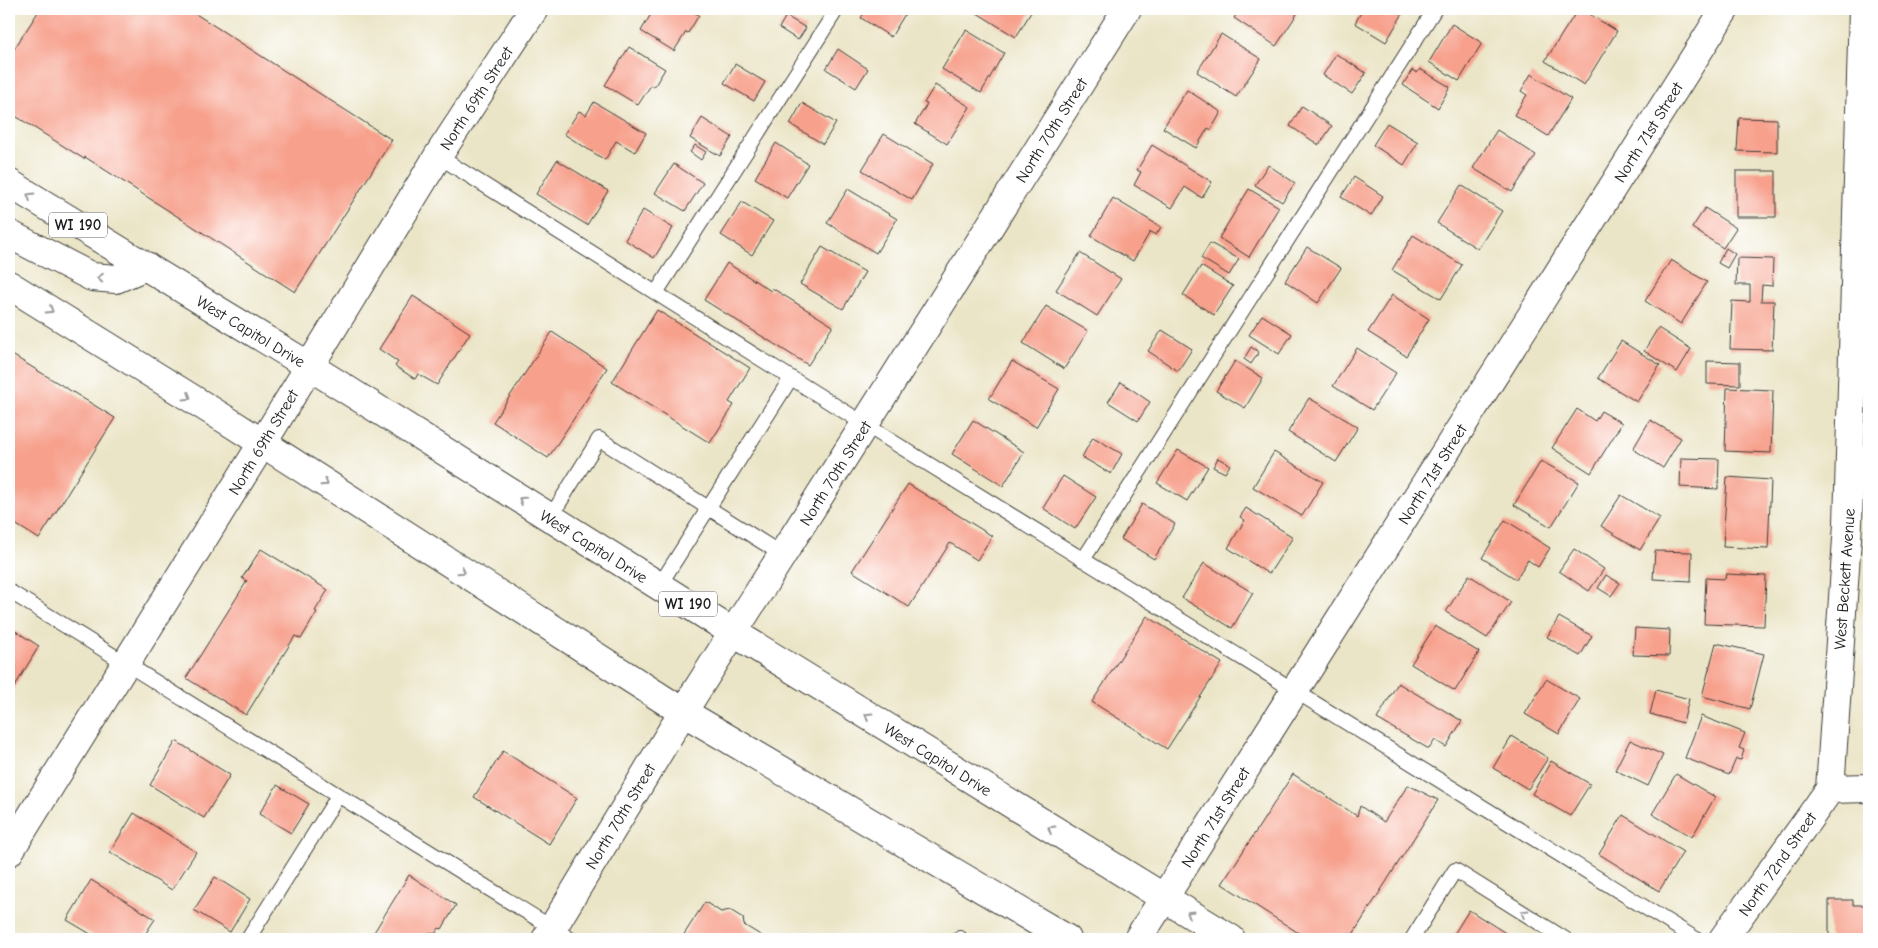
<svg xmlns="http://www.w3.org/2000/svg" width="1878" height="948" font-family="'Comic Neue',sans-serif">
  <rect width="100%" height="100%" fill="#fff"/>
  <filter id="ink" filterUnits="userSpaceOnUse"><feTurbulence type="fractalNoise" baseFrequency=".02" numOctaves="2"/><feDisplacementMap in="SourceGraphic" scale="10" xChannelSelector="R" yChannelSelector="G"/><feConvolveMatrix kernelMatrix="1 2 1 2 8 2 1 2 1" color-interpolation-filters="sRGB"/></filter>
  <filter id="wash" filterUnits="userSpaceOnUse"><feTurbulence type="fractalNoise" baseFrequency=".0096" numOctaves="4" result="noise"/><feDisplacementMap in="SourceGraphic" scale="20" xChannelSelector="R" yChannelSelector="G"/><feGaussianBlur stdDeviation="1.12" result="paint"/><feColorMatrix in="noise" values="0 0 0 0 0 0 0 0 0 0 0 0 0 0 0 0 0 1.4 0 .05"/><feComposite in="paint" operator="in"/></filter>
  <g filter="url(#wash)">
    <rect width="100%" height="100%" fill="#ebe5c7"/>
    <g id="blocks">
      <path fill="#f7a08c" d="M40 9H167L176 15 180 9H188L392 140 295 292 85 157 84 159 9 112V57Z
        M654 9H688L699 15 688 33 686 32 674 51 641 31Z
        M866 9H908L891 37 861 18Z
        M980 9H1033L1016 37 977 13Z
        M1240 9H1289L1297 14 1276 46 1234 18Z
        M1363 9H1404L1405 10 1386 42 1355 23Z
        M1578 9H1581L1617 31 1584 85 1545 61Z
        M786 16 806 28 798 40 779 28Z
        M1452 24 1482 43 1459 81 1429 62Z
        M966 30 1004 53 981 93 942 69Z
        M1221 34 1261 59 1236 97 1197 72Z
        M629 47 665 69 654 87 651 85 638 105 605 85Z
        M838 49 868 69 856 88 826 69Z
        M1336 54 1366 73 1352 94 1323 75Z
        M735 64 765 82 754 101 724 83Z
        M1420 69 1450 87 1438 108 1403 85 1412 70 1417 73Z
        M1531 74 1571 99 1548 136 1514 115 1527 95 1521 91Z
        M935 85 970 107 947 144 915 124 927 104 924 103Z
        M1187 90 1221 112 1211 130 1208 128 1196 148 1163 128Z
        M594 102 646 133 635 152 616 141 605 160 564 134 579 111 586 115Z
        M802 103 836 123 823 144 790 124Z
        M1302 106 1332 126 1319 145 1290 126Z
        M702 118 732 137 720 156 690 138Z
        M1739 118 1777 119V152L1737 151Z
        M1387 123 1418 142 1404 165 1373 145Z
        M1497 130 1536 155 1512 192 1473 168Z
        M884 134 933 164 912 200 862 170Z
        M776 143 808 164 787 198 755 178Z
        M695 145 706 152 701 160 690 152Z
        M1152 145 1212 182 1202 198 1185 187 1172 208 1134 185 1141 172 1137 170Z
        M557 160 608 191 587 225 536 194Z
        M674 164 703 183 685 211 655 193Z
        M1268 165 1295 183 1282 202 1255 185Z
        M1736 171H1776V217H1736Z
        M1354 177 1383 196 1371 216 1341 197Z
        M1461 185 1502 211 1478 249 1437 223Z
        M848 189 897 219 876 253 827 223Z
        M1249 189 1279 207 1249 257 1219 238Z
        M1113 198 1161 227 1156 235 1150 232 1133 261 1091 236Z
        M742 202 773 221 752 255 721 235Z
        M1705 208 1736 228 1723 248 1692 228Z
        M643 210 673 228 654 258 625 240Z
        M1413 235 1462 265 1441 299 1392 270Z
        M1210 243 1239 259 1229 275 1201 258Z
        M822 247 865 272 843 309 800 284Z
        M1307 247 1341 268 1318 303 1285 281Z
        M1726 248 1735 254 1727 268 1718 263Z
        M1080 253 1121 279 1097 316 1056 290Z
        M1737 258 1773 259 1772 286 1762 285 1761 301H1774L1772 350 1730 349 1732 301 1750 302V285H1736Z
        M1671 260 1707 282 1681 324 1645 301Z
        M727 263 771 291 772 288 833 326 808 365 704 300Z
        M1201 266 1233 286 1214 315 1183 295Z
        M1392 295 1429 319 1406 356 1368 332Z
        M413 296 470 333 437 385 418 374 415 379 395 366 398 362 379 349Z
        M1046 306 1088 331 1064 369 1023 343Z
        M657 310 750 368 729 402 734 405 710 443 612 382Z
        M1262 315 1292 334 1279 354 1249 335Z
        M1658 328 1691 349 1677 372 1644 351Z
        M1162 330 1192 349 1178 371 1148 351Z
        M552 332 607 368 548 458 493 422Z
        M1621 341 1660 365 1637 402 1598 378Z
        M1251 347 1259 352 1251 364 1244 359Z
        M1357 348 1396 373 1372 410 1333 386Z
        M9 353 115 418 39 539 9 520Z
        M1012 361 1059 389 1036 427 989 399Z
        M1235 361 1263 378 1245 408 1216 391Z
        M1707 361 1740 362V385L1707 384Z
        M1121 382 1150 402 1138 421 1108 402Z
        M1727 388 1773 390 1771 453 1725 451Z
        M1309 398 1358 427 1336 462 1288 432Z
        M1577 409 1595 421 1601 411 1622 423 1591 473 1552 448Z
        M973 420 1024 452 1003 486 952 454Z
        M1650 420 1681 438 1663 468 1633 449Z
        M1093 437 1122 454 1111 474 1082 457Z
        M1178 450 1208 467 1187 501 1157 483Z
        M1274 452 1323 482 1302 516 1253 487Z
        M1218 458 1230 465 1225 473 1213 467Z
        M1681 458 1719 459 1718 489 1680 487Z
        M1541 461 1579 482 1551 527 1514 505Z
        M1063 476 1096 497 1075 529 1043 508Z
        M1727 477 1771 480 1768 549 1723 547Z
        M908 484 992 536 977 560 950 543 909 607 852 571Z
        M1621 495 1660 518 1640 550 1601 526Z
        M1142 504 1175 524 1154 559 1121 539Z
        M1246 508 1293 537 1269 574 1228 548 1245 520 1240 517Z
        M1505 520 1550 548 1538 567 1528 560 1516 579 1482 558Z
        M261 549 328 590 315 611 317 612 301 639 295 636 246 715 186 678 247 581 242 578Z
        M1574 549 1604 569 1589 591 1559 571Z
        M1655 551 1692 552 1691 581 1653 579Z
        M1204 563 1253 593 1232 628 1182 598Z
        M1726 574 1766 576 1764 626 1704 624 1706 578 1725 579Z
        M1469 575 1511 602 1487 638 1446 612Z
        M1606 575 1620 583 1611 596 1598 588Z
        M1147 616 1222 663 1167 749 1092 702Z
        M1559 617 1592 636 1580 656 1547 637Z
        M1435 626 1479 652 1455 691 1411 664Z
        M9 627 39 646 9 696Z
        M1635 628 1670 630 1669 656 1633 655Z
        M1716 643 1764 654 1750 709 1702 696Z
        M1546 679 1580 699 1559 734 1525 714Z
        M1398 683 1462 721 1446 747 1435 740 1429 749 1377 719Z
        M1656 690 1689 699 1683 723 1650 714Z
        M1701 716 1745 733 1739 748 1744 750 1741 760 1736 759 1729 775 1685 758Z
        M1512 736 1548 758 1528 789 1493 768Z
        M1630 740 1663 755 1648 786 1615 770Z
        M176 741 230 775 204 818 150 785Z
        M503 751 577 798 549 844 474 797Z
        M1551 761 1590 784 1570 816 1532 794Z
        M1293 774 1357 816 1360 806 1384 822 1408 785 1438 800 1350 939H1308L1222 884Z
        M1676 774 1715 797 1692 837 1652 814Z
        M277 785 309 804 291 833 259 814Z
        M134 813 196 852 172 890 110 852Z
        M1623 815 1683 852 1659 891 1599 854Z
        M409 875 456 905 442 929 439 928 435 934 430 932 426 939H379L380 938 373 934Z
        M215 877 250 899 230 932 194 910Z
        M91 880 155 919 142 939H99L67 920Z
        M1829 900H1853V905H1869V939H1829Z
        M705 902 721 912 730 910 743 918 744 925 762 936 760 939H681Z
        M1469 910 1515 939H1451Z"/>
    </g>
  </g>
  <g filter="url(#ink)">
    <use href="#blocks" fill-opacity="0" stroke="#3b3a36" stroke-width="1"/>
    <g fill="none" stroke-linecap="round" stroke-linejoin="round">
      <defs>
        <path id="service" d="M438 156 901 447 1696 939
          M656 293 837 9
          M550 518 599 439 783 555
          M1083 560 1435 9
          M659 586 791 378
          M9 591 570 939
          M248 939 338 796
          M960 939V938
          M1412 939 1455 870 1565 939"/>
        <path id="minor" d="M1830 789 1848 524 1863 9
          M1830 789 1869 788
          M9 852 262 444 438 156 534 9
          M546 939 683 712 1127 9
          M1138 939 1725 9
          M1723 939 1830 789"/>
        <path id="primary" d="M9 183 309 366 734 633 1231 939
          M9 234 92 277 116 279 146 266
          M9 285 228 421 683 712 1067 939"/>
      </defs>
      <use href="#service" stroke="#3b3a36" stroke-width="16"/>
      <use href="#minor" stroke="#3b3a36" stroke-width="30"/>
      <use href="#primary" stroke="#3b3a36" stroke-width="30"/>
      <use href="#service" stroke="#fff" stroke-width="14"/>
      <use href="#minor" stroke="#fff" stroke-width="28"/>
      <use href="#primary" stroke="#fff" stroke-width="28"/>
    </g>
    <defs><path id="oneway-chevron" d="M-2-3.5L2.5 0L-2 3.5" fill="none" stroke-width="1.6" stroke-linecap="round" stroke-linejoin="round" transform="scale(1.25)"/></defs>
    <g stroke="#999">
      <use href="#oneway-chevron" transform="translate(30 196) rotate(-149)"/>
      <use href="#oneway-chevron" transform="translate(100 278) rotate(-175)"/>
      <use href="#oneway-chevron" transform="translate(50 310) rotate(32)"/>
      <use href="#oneway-chevron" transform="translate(188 397) rotate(32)"/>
      <use href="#oneway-chevron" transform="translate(325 483) rotate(33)"/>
      <use href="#oneway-chevron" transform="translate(522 500) rotate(-148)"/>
      <use href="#oneway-chevron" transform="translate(462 571) rotate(33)"/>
      <use href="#oneway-chevron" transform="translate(868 716) rotate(-148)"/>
      <use href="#oneway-chevron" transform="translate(1051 829) rotate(-148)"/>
      <use href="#oneway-chevron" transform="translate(1524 913) rotate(-148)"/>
      <use href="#oneway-chevron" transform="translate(1190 914) rotate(-148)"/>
    </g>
  </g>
  <g text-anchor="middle" stroke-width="4" stroke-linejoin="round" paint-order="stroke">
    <g fill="#fff" stroke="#606060" stroke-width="1">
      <rect x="49" y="212.5" width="58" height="25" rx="4"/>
      <rect x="659" y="591.5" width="58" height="25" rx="4"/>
    </g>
    <g font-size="15" font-weight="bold" fill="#1c1c1c">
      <text x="78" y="230">WI 190</text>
      <text x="688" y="609">WI 190</text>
    </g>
    <g font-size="16" fill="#1c1c1c" stroke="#fff">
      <text transform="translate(476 98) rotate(-57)" y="6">North 69th Street</text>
      <text transform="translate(1051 130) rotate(-58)" y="6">North 70th Street</text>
      <text transform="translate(1648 132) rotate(-58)" y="6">North 71st Street</text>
      <text transform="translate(251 331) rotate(31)" y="6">West Capitol Drive</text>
      <text transform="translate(263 442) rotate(-59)" y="6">North 69th Street</text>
      <text transform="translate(835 473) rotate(-58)" y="6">North 70th Street</text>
      <text transform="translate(1432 474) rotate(-58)" y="6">North 71st Street</text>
      <text transform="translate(594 546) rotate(32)" y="6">West Capitol Drive</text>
      <text transform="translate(1844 579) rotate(-86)" y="6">West Beckett Avenue</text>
      <text transform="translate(938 759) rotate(32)" y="6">West Capitol Drive</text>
      <text transform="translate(620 816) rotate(-59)" y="6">North 70th Street</text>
      <text transform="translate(1215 817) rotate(-58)" y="6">North 71st Street</text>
      <text transform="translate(1777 864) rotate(-55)" y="6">North 72nd Street</text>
    </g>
  </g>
  <rect width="1878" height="948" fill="none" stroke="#fff" stroke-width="30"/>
</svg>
